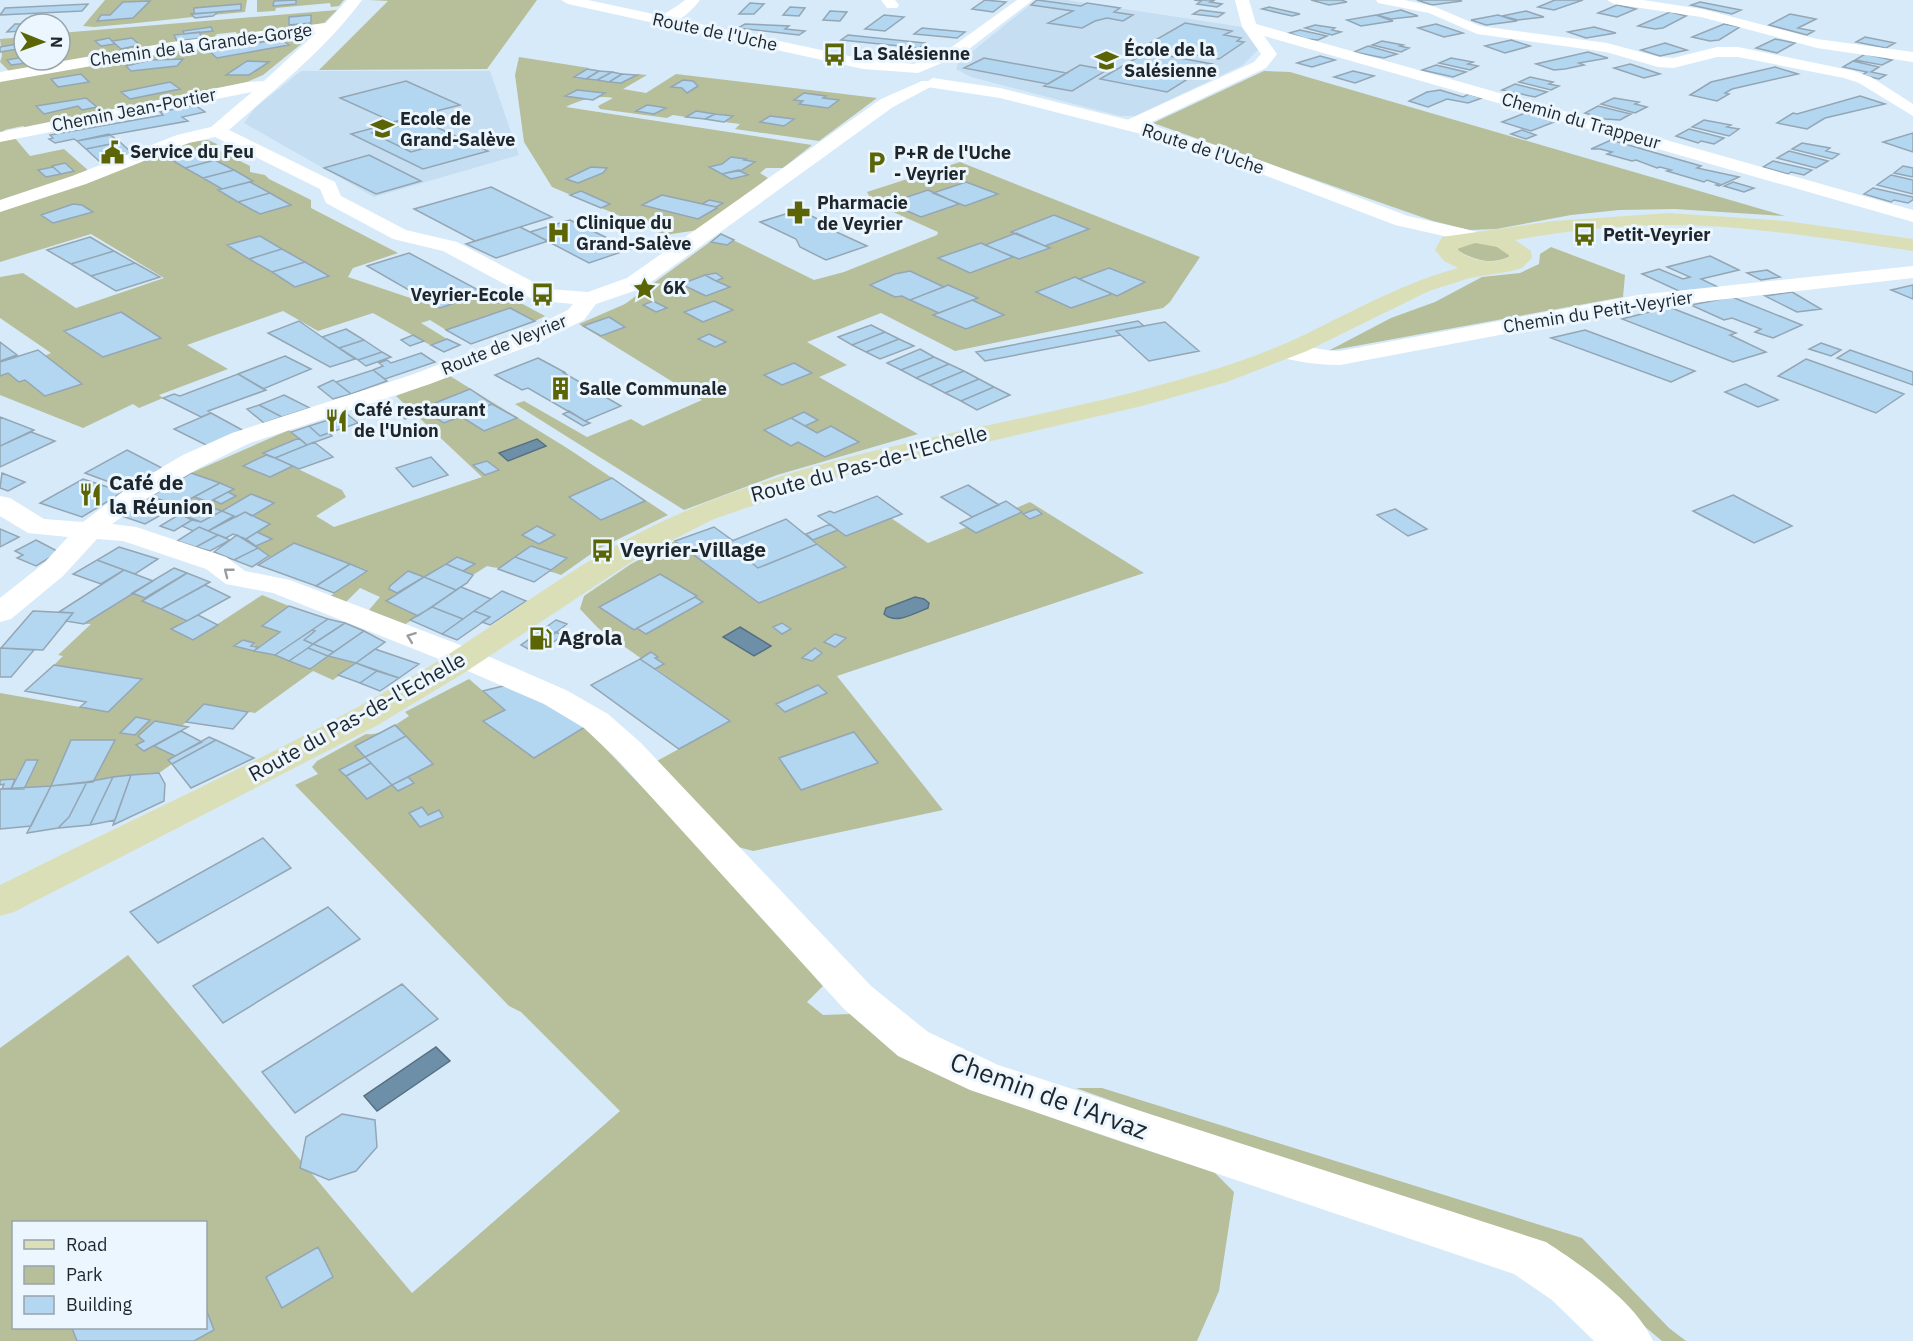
<svg xmlns="http://www.w3.org/2000/svg" width="1913" height="1341" font-family="'IBM Plex Sans',sans-serif">
  <rect width="100%" height="100%" fill="#d7eaf9"/>
  <path fill="#c6def2" d="M1036 0H1067L1242 27 1259 49 1243 65 1135 116H1120L971 77 956 69 958 63Z
    M301 71H490L519 155 374 197 244 123 255 108Z"/>
  <path fill="#b7be9a" fill-rule="evenodd" d="M105 0H247L245 12C194 16 145 23 94 27L83 26Z
    M257 0H344L339 6 331 7 330 3 276 8 275 11 257 12Z
    M369 0H537L487 69 319 70 388 1Z
    M337 10 324 23 238 37 236 32 217 34 215 36 217 39 10 72 0 62 2 56 0 39 24 37V60H60V33Z
    M316 32 263 75 236 87 182 95 26 129 23 126 4 130 6 133 0 134V79L163 50Z
    M519 57 589 68 575 78 621 83 638 74 647 75 623 89 646 93 676 74 877 98 819 141 735 129 740 124 724 122 732 116 696 111 686 117 673 115 667 118 600 109 598 106 613 98C598 95 580 100 566 107L812 145 783 168H766L760 173 768 178 698 230 665 235 552 187 524 142 515 75Z
    M1264 71 1290 72 1785 216 1675 209 1619 210 1571 215 1496 229 1470 230 1433 221 1153 123Z
    M14 137 30 156 64 149 90 172 0 202V140Z
    M208 140 217 144 216 149 250 166V172L265 175 269 179 311 200V208L398 253 353 268 348 277 440 308 484 293 493 298 504 294 545 316 535 321 510 308 446 330 430 320 421 323 447 339 430 345 373 313 318 331 283 311 187 345 228 369 159 395 163 398 139 408 133 404 83 428 0 395V375L51 353 0 318V277L23 273 76 308 164 278 91 234 0 262V212L190 142Z
    M960 162 1200 257 1170 302 1163 308 955 351 881 313 807 342 847 365 819 377 918 434 777 475 684 510 515 404 524 401 587 437 631 419 643 426 702 400 579 324 625 304 721 234 814 280 844 272 937 235 938 232 873 203 867 192Z
    M1470 242 1490 243 1509 253V257C1489 265 1476 260 1458 251V247Z
    M1551 247 1625 275 1623 297 1328 351 1391 318 1435 302 1482 277 1520 273 1539 264 1540 254Z
    M450 376 567 448 668 515 598 549 561 575C538 565 511 572 487 566L473 575 446 564 424 577 408 571 390 586 389 589 397 593 386 601 418 616 404 625 369 610 380 597 360 588 345 603 329 597 367 570 294 543 270 557 256 546 272 539 257 532 269 524 252 516 273 503 251 494 222 511 189 500 219 484 191 473 289 430 307 445 275 458 342 490 346 497 316 516 334 527 482 477 396 396Z
    M1030 502 1144 573 837 676 943 810 753 851 731 845 655 762 730 721 598 628 580 609 584 596 631 564 675 541 759 603 846 567 813 540 838 530 891 518 928 543 967 527 1021 511 1016 508Z
    M132 593 145 598 143 601 186 620 172 629 193 640 262 595 289 606 263 626 280 632 258 647 243 640 235 646 275 655 310 669 328 656 356 663 333 680 313 671 255 713 204 704 182 726 138 736 175 756 168 760 172 764 159 773 24 789 38 761 26 760 15 779 0 780V693L108 712 142 680 54 665 63 656 58 655 91 624H84Z
    M469 679 483 691 507 685 585 727 722 871 823 986 807 1002 823 1015 850 1014C907 1065 972 1089 1044 1115 1100 1135 1157 1154 1214 1172L1234 1192 1219 1291 1197 1341H0V1048L128 955 412 1293 620 1111 521 1012 509 1006 295 785 318 774 312 767 317 761 366 734C382 736 396 724 409 716L405 712ZM14 1222H206V1328H14Z
    M1076 1088H1102L1582 1238 1669 1328 1686 1341H1662L1552 1249 1240 1147Z"/>
  <path fill="#6e8fa8" stroke="#567082" stroke-width="1.5" d="M537 439 546 446 508 461 499 453Z
    M915 597 924 599 929 603 928 608C915 613 896 625 884 614L886 608Z
    M740 627 771 646 754 656 723 637Z
    M436 1047 450 1061 377 1111 364 1096Z"/>
  <path fill="#b3d6f1" stroke="#94a6b3" stroke-width="1.5" d="M296 0V4L273 6 274 1Z
    M985 0 1006 2 993 12 972 9Z
    M1037 0 1081 6 1087 3 1120 8 1114 12 1133 15 1123 21 1107 18 1095 21 1082 28 1048 23 1073 11 1031 5Z
    M1194 0H1215L1210 2 1222 4 1217 7 1197 4 1201 1Z
    M1311 0H1341L1347 2 1329 5Z
    M1417 0H1459L1462 1 1432 5Z
    M1555 0H1583L1554 10 1538 7Z
    M150 1 133 18 97 21 101 15H110L123 2Z
    M1700 2 1741 10 1732 14 1691 5Z
    M750 3 764 4 754 14H739Z
    M88 4 82 11 0 15 5 8Z
    M241 4V10L194 14V8Z
    M1617 5 1636 9 1617 17 1598 13Z
    M790 7 805 8 799 16 783 15Z
    M1269 7 1300 14 1292 16 1262 9Z
    M1200 10 1224 13 1218 17 1193 14Z
    M1401 10 1418 16 1391 19 1377 15Z
    M830 11 847 12 840 21 823 20Z
    M1526 11 1544 17 1518 20 1502 16Z
    M218 12 213 16 195 18 191 14Z
    M1670 12 1686 16 1663 28 1655 29 1638 26Z
    M1790 14 1816 19 1798 28 1814 31 1807 35 1769 25Z
    M311 15V23L289 25V17Z
    M884 15 904 17 885 31 865 29Z
    M1376 15 1393 21 1361 26 1347 20Z
    M1498 15 1517 21 1486 25 1471 20Z
    M1185 23 1232 31 1224 35 1241 38 1237 41 1244 42 1219 59 1145 46Z
    M15 24H24V31L7 32Z
    M745 24 789 26 785 29 805 31 799 35 738 28Z
    M1436 24 1463 33 1444 37 1418 28Z
    M1724 24 1740 27 1719 40 1710 41 1692 37Z
    M1315 25 1335 28 1332 30 1341 32 1332 35 1305 28Z
    M211 27 213 31 184 34 183 31Z
    M1594 27 1616 33 1586 38 1568 32Z
    M922 28 965 32 957 38 914 34Z
    M1300 30 1327 36 1318 40 1306 39 1289 33Z
    M199 32 202 38 177 41 174 35Z
    M848 35 925 43 919 48 841 40Z
    M1865 37 1895 43 1886 48 1856 42Z
    M109 38 115 44 101 46 95 41Z
    M132 38 140 45 121 49 112 41Z
    M280 39 289 45 217 58 209 51Z
    M1775 39 1795 43 1777 53 1756 48Z
    M1511 40 1530 46 1505 53 1485 46Z
    M1382 41 1403 45 1400 46 1409 48 1401 52 1372 45Z
    M22 43 24 48 0 52V47Z
    M1665 43 1687 50 1660 56 1641 50Z
    M1368 46 1397 54 1384 58 1354 52Z
    M1147 52 1212 64 1167 92 1100 79Z
    M1588 52 1608 58 1579 63 1584 65 1565 69 1554 70 1536 64Z
    M1865 54 1892 60 1882 65 1855 60Z
    M1320 56 1335 60 1312 67 1297 63Z
    M24 57V60H43L44 61 11 65 7 60Z
    M984 58 1067 73 1048 84 964 68Z
    M1451 58 1473 62 1468 64 1478 66 1470 70 1439 63Z
    M183 59 177 66 131 71 126 66 150 60Z
    M247 61 269 62 249 75H226Z
    M1853 61 1879 67 1871 72 1886 75 1879 79 1862 75 1867 72 1843 67Z
    M1630 64 1660 74 1644 78 1614 68Z
    M1080 65 1107 70 1072 91 1044 86Z
    M1436 65 1466 72 1453 77 1422 70Z
    M1775 67 1798 74 1732 89 1725 93 1729 94 1717 101 1690 95 1711 82Z
    M587 69 599 71 586 79 574 77Z
    M599 71 612 72 597 80 586 79Z
    M1353 71 1374 76 1355 83 1334 77Z
    M612 72 622 74 609 82 597 80Z
    M81 74 89 82 58 87 51 79Z
    M622 74 637 75 621 83 609 82Z
    M1530 77 1553 82 1549 84 1559 86 1551 90 1519 82Z
    M683 80 693 81 698 86 687 93 682 88 671 87Z
    M406 81 460 105 393 122 340 98Z
    M170 82 180 89 130 99 121 92Z
    M1515 84 1547 92 1535 97 1502 90Z
    M577 90 605 93 593 100 565 96Z
    M1440 90 1463 97 1469 94 1482 98 1468 103 1447 99 1428 107 1409 101 1427 92Z
    M804 93 826 96 823 98 839 100 828 108 799 104 803 101 794 100Z
    M1860 96 1885 104 1825 118 1807 129 1777 123 1793 113 1797 114Z
    M86 98 97 107 82 110 78 106 44 114 36 106Z
    M1614 98 1639 102 1635 104 1647 107 1635 113 1601 104Z
    M195 105 205 112 182 117 188 121 77 141 74 139 55 143 49 139 53 138 50 135 163 115 160 112Z
    M647 105 655 106 666 108 654 114 636 111Z
    M1598 106 1631 114 1620 120 1605 119 1585 113Z
    M696 111 715 114 705 119 686 117Z
    M1525 113 1554 122 1531 131 1502 122Z
    M715 114 733 116 724 122 705 119Z
    M770 116 794 119 784 126 760 122Z
    M414 117 421 120 372 133 411 152 460 138 488 151 423 169 351 134Z
    M421 120 460 138 411 152 372 133Z
    M1704 120 1731 125 1727 127 1739 129 1729 136 1692 127Z
    M1689 129 1724 138 1714 144 1701 141 1698 143 1676 136Z
    M1522 130 1536 135 1526 139 1511 134Z
    M1913 133V152L1883 142Z
    M109 134 120 142 86 149 77 141Z
    M1611 140 1701 166 1697 168 1739 177 1719 186 1716 185 1719 184 1707 180 1704 182 1667 171 1671 170 1660 167 1657 168 1636 160 1632 161 1607 154 1612 152 1600 149H1591Z
    M120 142 133 154 99 161 86 149Z
    M1802 143 1830 148 1826 151 1839 154 1832 159 1792 149Z
    M197 150 215 160 185 168 167 157Z
    M1789 151 1828 161 1816 168 1777 158Z
    M369 155 421 181 376 194 324 168Z
    M731 157 746 159 744 160 755 162 742 170 722 174 709 167 722 164Z
    M215 160 234 170 203 178 185 168Z
    M1773 161 1812 170 1804 175 1791 172 1788 174 1763 167Z
    M65 163 74 171 61 174 52 166Z
    M1903 166 1913 168V177L1894 173Z
    M53 167 61 174 46 177 38 170Z
    M591 167 607 168 603 173 578 183 566 179Z
    M234 170 253 181 222 189 203 178Z
    M738 170 748 175 731 179 722 174Z
    M1891 175 1913 180V194L1877 185Z
    M250 182 270 193 238 202 218 190Z
    M966 182 998 194 965 206 933 193Z
    M1733 182 1754 188 1744 192 1724 186Z
    M491 187 552 217 475 241 414 209Z
    M1873 188 1913 197V200L1908 203 1894 200 1891 202 1864 194Z
    M928 190 959 204 921 217 889 203Z
    M581 191 610 204 601 208 570 195Z
    M270 193 291 205 260 214 238 202Z
    M662 195 716 207 717 208 698 219 642 205Z
    M709 200 723 203 716 207 702 204Z
    M73 204 82 205 93 212 53 223 41 215Z
    M798 210 816 218 821 225 867 246 826 260 800 247 796 239 760 222Z
    M1054 215 1089 229 1045 246 1011 232Z
    M570 220 630 249 589 263 530 232Z
    M520 227 548 241 496 258 466 244Z
    M1016 233 1045 246 1050 248 1019 259 985 245Z
    M721 234 734 240 727 245 711 242Z
    M260 236 282 249 249 259 227 245Z
    M90 237 114 251 71 264 47 250Z
    M981 243 1013 257 970 273 938 258Z
    M282 249 305 262 272 272 249 259Z
    M114 251 135 263 91 276 71 264Z
    M409 253 484 293 440 308 367 266Z
    M1710 256 1739 270 1701 279 1720 288 1681 292 1642 274 1659 269 1683 279 1690 277 1667 267Z
    M305 262 329 276 295 287 272 272Z
    M135 263 160 277 116 291 91 276Z
    M1109 268 1145 282 1117 296 1079 279Z
    M1767 270 1780 277 1761 280 1747 273Z
    M910 271 944 287 910 300 902 296 895 297 870 285 895 274Z
    M716 273 723 278 716 281 705 275Z
    M705 275 716 281 730 287 706 296 681 284Z
    M1075 277 1112 294 1071 308 1036 292Z
    M948 285 978 298 939 313 910 300Z
    M1913 285V299L1891 290Z
    M1792 292 1821 309 1797 312 1765 296Z
    M1732 297 1802 325 1773 338 1755 332 1761 329 1732 318 1724 320 1691 305Z
    M972 300 1004 315 966 329 933 315Z
    M653 301 667 308 656 312 643 305Z
    M714 301 733 310 703 322 684 312Z
    M1669 307 1736 333 1730 335 1766 352 1733 362 1622 319Z
    M510 308 535 321 471 344 446 330Z
    M121 312 161 338 103 357 64 331Z
    M609 317 625 327 601 336 583 326Z
    M299 321 322 337 355 359 330 367 268 333Z
    M1138 321 1144 326 1116 331 1120 335 985 361 976 352Z
    M1165 322 1199 351 1149 361 1116 331Z
    M871 325 885 332 852 345 838 337Z
    M346 329 364 340 339 348 322 337Z
    M1585 330 1695 371 1671 382 1551 338Z
    M885 332 899 339 866 352 852 345Z
    M709 334 726 342 715 347 698 339Z
    M413 335 424 341 410 346 401 340Z
    M447 339 460 345 444 352 431 345Z
    M899 339 914 346 880 359 866 352Z
    M364 340 382 352 358 360 339 348Z
    M0 342 17 355 0 361Z
    M1821 343 1841 350 1831 356 1809 349Z
    M920 349 934 357 901 370 887 363Z
    M38 350 82 384 45 396 25 380 19 382 8 373 0 376V362Z
    M1850 350 1913 372V385L1837 358Z
    M382 352 391 357 366 366 358 360Z
    M421 353 435 362 385 379 373 370 383 366 379 363 387 360 391 363Z
    M285 356 311 369 263 389 238 374Z
    M934 357 949 364 916 378 901 370Z
    M538 358 566 373H564L621 406 585 421 528 388 522 390 495 375Z
    M1806 359 1904 394 1876 413 1778 376Z
    M794 363 812 373 782 385 764 375Z
    M949 364 964 371 930 385 916 378Z
    M373 370 387 381 351 394 336 382Z
    M964 371 979 379 945 393 930 385Z
    M238 374 266 390 208 411 211 413 201 417 163 398 174 394 180 396Z
    M979 379 994 387 961 401 945 393Z
    M333 380 336 382 351 394 333 399 318 387Z
    M1745 384 1778 400 1758 407 1725 392Z
    M994 387 1010 395 977 410 961 401Z
    M470 389 492 404 444 423 420 409Z
    M284 395 310 408 282 417 259 405Z
    M492 404 517 418 484 431 460 416Z
    M259 405 282 417 264 423 247 409Z
    M407 409 415 416 405 419 398 412Z
    M569 411 585 421 590 423 583 426 563 414Z
    M804 412 818 420 805 426 791 418Z
    M211 413 244 431 208 446 174 429Z
    M347 414 358 423 320 436 309 426Z
    M0 417 34 430 0 446Z
    M791 418 817 433 831 426 859 442 825 457 798 442 791 446 764 430Z
    M309 426 320 436 329 433 332 436 307 445 291 432Z
    M31 432 55 441 0 467V446Z
    M299 438 307 445 275 458 263 453Z
    M314 442 333 457 299 469 275 458Z
    M127 450 162 468 128 489 85 473Z
    M266 455 275 458 293 466 270 477 243 466Z
    M431 457 448 475 413 487 396 468Z
    M487 461 499 470 485 475 473 465Z
    M2 473 25 482 8 491 0 488Z
    M191 473 220 483 177 506 151 496Z
    M612 478 645 501 601 520 569 497Z
    M83 479 123 492 82 517 40 503Z
    M220 483 234 489 209 502 194 497Z
    M968 485 999 505 972 517 941 497Z
    M228 492 236 496 221 504 213 500Z
    M251 494 274 503 252 516 245 512 236 517 222 511Z
    M1733 495 1792 526 1754 543 1693 511Z
    M151 496 177 506 145 524 119 515Z
    M877 496 902 514 846 536 818 516 830 511 834 513Z
    M189 500 222 511 201 522 169 510Z
    M1006 501 1022 512 976 533 960 523Z
    M1036 509 1042 514 1030 519 1023 514Z
    M1395 509 1427 529 1408 536 1377 515Z
    M222 511 234 516 208 531 199 527 193 531 182 526 192 520 201 522Z
    M245 512 270 524 246 539 233 534 226 538 208 531Z
    M180 514 192 520 174 531 160 526Z
    M786 519 817 544 758 568 727 543Z
    M830 524 838 530 813 540 806 534Z
    M537 526 555 535 539 544 522 535Z
    M199 527 218 535 196 547 177 541Z
    M714 527 732 540 727 543 758 568 817 544 846 567 759 603 675 541Z
    M0 529 19 537 0 547Z
    M257 532 272 539 256 546 246 539Z
    M218 535 230 540 210 551 196 547Z
    M237 535 258 548 234 560 214 552Z
    M36 540 59 552 36 566 17 558 23 555 15 551Z
    M294 543 350 564 316 586 258 565Z
    M531 546 567 558 551 570 515 557Z
    M119 547 158 559 135 574 97 560Z
    M258 548 269 556 252 567 234 560Z
    M457 557 475 564 463 571 446 564Z
    M515 557 551 570 534 582 498 569Z
    M97 560 124 570 101 584 73 574Z
    M350 564 367 571 334 593 316 586Z
    M446 564 463 571 473 575 467 583 456 590 424 577Z
    M174 568 187 573 145 598 132 593Z
    M124 570 153 581 84 624 66 621 73 613 59 612Z
    M408 571 424 577 397 593 389 589 390 586Z
    M187 573 210 582 161 609 142 601Z
    M660 574 697 596 634 630 599 607Z
    M424 577 456 590 418 616 386 601Z
    M205 585 230 597 187 621 161 609Z
    M461 587 491 599 463 619 432 607Z
    M502 591 526 601 490 625 482 622 490 617 474 611Z
    M695 597 703 602 646 634 637 628Z
    M289 606 328 619 275 655 254 651 280 632 262 626Z
    M432 607 463 619 442 634 410 620Z
    M33 611 73 613 43 650 1 648Z
    M474 611 490 617 457 640 442 634Z
    M198 615 218 625 193 640 171 629Z
    M328 619 345 623 313 644 304 640 315 631 312 630Z
    M556 620 567 624 532 651 521 645Z
    M345 623 364 631 334 652 313 644Z
    M782 623 791 629 782 634 773 627Z
    M312 630 315 631 304 640 313 644 308 648 289 661 275 655Z
    M364 631 385 642 356 663 328 656Z
    M555 632 563 635 548 646 541 643Z
    M835 634 846 638 835 647 824 642Z
    M243 640 254 643 251 646 258 647 254 651 234 646Z
    M313 644 334 652 328 656 308 648Z
    M0 648H1L34 650 11 677H0Z
    M308 648 328 656 310 669 289 661Z
    M815 648 822 653 812 661 802 658Z
    M375 649 419 664 399 678 356 663Z
    M651 652 658 657 655 658 664 664 655 669 640 659Z
    M640 659 655 669 730 721 679 749 591 685Z
    M356 663 377 671 360 683 338 675Z
    M54 665 142 679 108 712 80 707 86 702 25 691Z
    M377 671 399 678 380 691 360 683Z
    M507 685 534 696 585 727 534 758 483 721 505 710 483 691Z
    M818 685 827 693 785 712 776 704Z
    M204 704 248 712 233 729 186 722Z
    M136 717 150 720 135 735 120 733Z
    M155 721 182 726 188 727 144 751 136 745 144 741 138 736Z
    M395 725 406 736 365 757 355 746Z
    M181 731 202 742 175 756 154 746Z
    M854 732 878 763 801 790 779 758Z
    M406 736 433 764 392 785 365 757Z
    M209 737 216 740 172 764 168 760Z
    M71 740H115L93 782 51 786Z
    M216 740 254 758 191 788 172 764Z
    M365 757 371 763 346 776 339 770Z
    M26 760H38L24 789H11Z
    M371 763 392 785 367 799 346 776Z
    M159 773 165 784 164 801 113 825 131 775Z
    M131 775 115 820 90 825 113 777Z
    M113 777 90 825 58 828 69 817 87 782Z
    M408 777 414 783 398 791 392 785Z
    M15 779 11 789H2L4 784 0 785V780Z
    M87 782 69 817 58 828 27 833 51 786Z
    M51 786 31 826 0 829V789Z
    M422 807 428 815 439 810 443 817 420 827 409 813Z
    M263 838 291 868 158 943 130 912Z
    M328 907 360 939 223 1023 193 986Z
    M402 984 438 1019 295 1113 262 1072Z
    M342 1114 375 1120 377 1147 356 1171 329 1180 300 1168 306 1137Z
    M318 1247 333 1277 282 1308 266 1277Z
    M206 1309 214 1330 194 1341H77L72 1328H206Z"/>
  <g fill="none" stroke-linecap="round" stroke-linejoin="round">
    <path fill="#fff" fill-rule="evenodd" d="M347 0H362C326 49 274 90 229 130L335 182 341 196 406 230 457 242 547 289 588 292 627 278 881 99 922 81H934L936 84 893 107 643 288 596 304 584 320 537 343 430 384 250 443 201 467 148 498 112 524 136 527 226 557 245 571 290 580 476 651 566 690 608 714 641 743 871 986 928 1032 998 1065 1546 1242C1581 1265 1635 1301 1653 1341H1594L1552 1300 1514 1274 970 1090 898 1056 843 1008 617 759 584 728 544 704 454 665 273 593 226 584 206 569 123 541 97 539 63 576 11 619 0 622V598L43 564 68 537 28 533 0 516V496L10 498 44 519 83 522 130 486 183 455 232 433 414 374 521 333 568 310 573 304 534 300 443 251 393 239 326 203 320 189 215 137 189 143 86 184 0 212V200L72 176 177 135 211 127 252 92 0 142V132L247 82 264 81 316 33 172 52 0 82V72L172 42 326 23Z
      M685 0H700C691 12 674 28 658 24L656 21C663 13 676 8 685 0Z
      M881 0H895L899 5 897 8H887Z
      M1235 0H1249L1256 24 1913 210V222L1264 36 1277 54 1266 68 1137 129H1125L1122 125 1125 121 1254 62 1261 54 1242 27Z
      M1376 0H1404L1433 6 1480 26 1607 43 1659 57 1673 58 1717 47H1738L1854 71 1871 77 1913 104V116L1859 83 1844 78 1738 57H1717L1673 68 1658 67 1606 52 1477 34 1429 13 1378 3Z
      M1607 0H1643L1702 9 1817 39 1913 52V62L1817 48 1701 17 1614 4Z
      M1913 266V278L1638 309 1340 365C1319 365 1299 362 1278 357L1274 352 1278 347C1296 342 1320 351 1340 351L1638 295Z"/>
    <path fill="#fff" fill-rule="evenodd" d="M561 0H588L863 59 914 64 949 49 1017 0H1033L961 55 918 73 863 69 568 4Z
      M933 78 1000 88 1157 127 1249 156 1408 216 1482 233 1486 237 1482 241 1475 243 1395 225 1235 164 1145 135 1000 98 927 87 925 83Z"/>
    <path fill="#dbdfb8" fill-rule="evenodd" d="M1669 213 1786 221 1913 239V251C1833 240 1750 225 1669 225 1618 225 1565 231 1515 240L1531 251 1532 258 1522 268 1512 271 1470 278 1429 291 1307 351 1227 382 1142 406 837 477 714 519 639 557 464 673 378 725 14 912 0 916V885C134 818 271 757 401 683 489 633 567 566 659 523 829 443 1021 428 1199 374 1235 364 1270 351 1304 335 1355 310 1403 283 1458 268L1444 261 1435 250 1442 237 1554 221ZM1475 243 1497 247 1510 256C1494 266 1471 261 1457 249Z"/>
  </g>
  <defs><path id="oneway-chevron" d="M-2-3.5L2.5 0L-2 3.5" fill="none" stroke-width="1.6" stroke-linecap="round" stroke-linejoin="round" transform="scale(1.5)"/></defs>
  <g stroke="#9a9da0">
    <use href="#oneway-chevron" transform="translate(228 572) rotate(-142)"/>
    <use href="#oneway-chevron" transform="translate(411 637) rotate(-159)"/>
  </g>
  <defs>
    <symbol id="bus-bare" viewBox="-9 -9 18 18"><path d="M-5-6H5V4H4V6H2V4H-2V6H-4V4H-5ZM-3.5-4V0h7V-4ZM-3.5 1.2v1.5H-2V1.2ZM2 1.2v1.5H3.5V1.2Z" fill="#5b6506" stroke="#ebf6ff" stroke-width="2.5" paint-order="stroke"/></symbol>
    <symbol id="school-bare" viewBox="-9 -9 18 18"><path d="M0-5L7-2L0 1L-7-2ZM-4 1L0 2.5L4 1V4Q0 6-4 4Z" fill="#5b6506" stroke="#ebf6ff" stroke-width="2.5" paint-order="stroke"/></symbol>
    <symbol id="civic-bare" viewBox="-9 -9 18 18"><path d="M-.6-6.5H3V-4.5H.6V-3L4-1V1h2V6H-6V1h2V-1L-.6-3ZM-1.2 2.5V6h2.4V2.5Z" fill="#5b6506" stroke="#ebf6ff" stroke-width="2.5" paint-order="stroke"/></symbol>
    <symbol id="parking-bare" viewBox="-9 -9 18 18"><path d="M-3.5-5.5H1a3.5 3.5 0 0 1 0 7H-1V5.5H-3.5ZM-1-3.4V-.6H.8a1.4 1.4 0 0 0 0-2.8Z" fill="#5b6506" stroke="#ebf6ff" stroke-width="2.5" paint-order="stroke"/></symbol>
    <symbol id="pharmacy-bare" viewBox="-9 -9 18 18"><path d="M-2-6h4v4h4v4h-4v4h-4v-4h-4v-4h4Z" fill="#5b6506" stroke="#ebf6ff" stroke-width="2.5" paint-order="stroke"/></symbol>
    <symbol id="hospital-bare" viewBox="-9 -9 18 18"><path d="M-5-5h3v3.5h4V-5h3V5h-3V1.5h-4V5h-3Z" fill="#5b6506" stroke="#ebf6ff" stroke-width="2.5" paint-order="stroke"/></symbol>
    <symbol id="sight-bare" viewBox="-9 -9 18 18"><path d="M0-6L1.8-2.2L6-1.7L2.9 1.2L3.7 5.4L0 3.3L-3.7 5.4L-2.9 1.2L-6-1.7L-1.8-2.2Z" fill="#5b6506" stroke="#ebf6ff" stroke-width="2.5" paint-order="stroke"/></symbol>
    <symbol id="building-bare" viewBox="-9 -9 18 18"><path d="M-4-6H4V6H1V3H-1V6H-4ZM-2.5-4.3h1.7v1.8h-1.7ZM.8-4.3h1.7v1.8H.8ZM-2.5-1h1.7V.8h-1.7ZM.8-1h1.7V.8H.8Z" fill="#5b6506" stroke="#ebf6ff" stroke-width="2.5" paint-order="stroke"/></symbol>
    <symbol id="restaurant-bare" viewBox="-9 -9 18 18"><path d="M-5-6h1v4h1v-4h1v4h1v-4h1v5L-1.5 .5V6h-2V.5L-5-1ZM5-6V6H3V1.5H1.5Q1.5-4 5-6Z" fill="#5b6506" stroke="#ebf6ff" stroke-width="2.5" paint-order="stroke"/></symbol>
    <symbol id="fuel-bare" viewBox="-9 -9 18 18"><path d="M-5.5-6h7V0h2V4h1.3V-2.5L3-4.5l.8-.8L6-3V5H2.5V1h-1V6h-7ZM-4.2-4.7v3.2H.2V-4.7Z" fill="#5b6506" stroke="#ebf6ff" stroke-width="2.5" paint-order="stroke"/></symbol>
  </defs>
  <g fill-rule="evenodd">
    <use href="#bus-bare" x="818" y="38" width="33" height="33"/>
    <use href="#school-bare" x="1090" y="44" width="33" height="33"/>
    <use href="#school-bare" x="366" y="112" width="33" height="33"/>
    <use href="#civic-bare" x="96" y="136" width="33" height="33"/>
    <use href="#parking-bare" x="860" y="146" width="33" height="33"/>
    <use href="#pharmacy-bare" x="782" y="196" width="33" height="33"/>
    <use href="#hospital-bare" x="542" y="216" width="33" height="33"/>
    <use href="#bus-bare" x="1568" y="218" width="33" height="33"/>
    <use href="#sight-bare" x="628" y="272" width="33" height="33"/>
    <use href="#bus-bare" x="526" y="278" width="33" height="33"/>
    <use href="#building-bare" x="544" y="372" width="33" height="33"/>
    <use href="#restaurant-bare" x="320" y="404" width="33" height="33"/>
    <use href="#restaurant-bare" x="74" y="478" width="33" height="33"/>
    <use href="#bus-bare" x="586" y="534" width="33" height="33"/>
    <use href="#fuel-bare" x="524" y="622" width="33" height="33"/>
  </g>
  <g text-anchor="middle" stroke-width="6" stroke-linejoin="round" paint-order="stroke">
    <g font-size="18" fill="#1f262b" stroke="#ebf6ff">
      <text transform="translate(715 32) rotate(12)" y="6">Route de l'Uche</text>
      <text transform="translate(201 45) rotate(-8)" y="6">Chemin de la Grande-Gorge</text>
      <text transform="translate(134 110) rotate(-11)" y="6">Chemin Jean-Portier</text>
      <text transform="translate(1581 121) rotate(16)" y="6">Chemin du Trappeur</text>
      <text transform="translate(1203 149) rotate(18)" y="6">Route de l'Uche</text>
      <text transform="translate(1598 312) rotate(-9)" y="6">Chemin du Petit-Veyrier</text>
      <text transform="translate(504 345) rotate(-22)" y="6">Route de Veyrier</text>
    </g>
    <g font-size="18" font-weight="bold" fill="#1f262b" stroke="#ebf6ff" text-anchor="start">
      <text x="1124" y="56">École de la<tspan x="1124" dy="21">Salésienne</tspan></text>
      <text x="853" y="60">La Salésienne</text>
      <text x="400" y="125">Ecole de<tspan x="400" dy="21">Grand-Salève</tspan></text>
      <text x="130" y="158">Service du Feu</text>
      <text x="894" y="159">P+R de l'Uche<tspan x="894" dy="21">- Veyrier</tspan></text>
      <text x="817" y="209">Pharmacie<tspan x="817" dy="21">de Veyrier</tspan></text>
      <text x="576" y="229">Clinique du<tspan x="576" dy="21">Grand-Salève</tspan></text>
      <text x="1603" y="241">Petit-Veyrier</text>
      <text x="663" y="294">6K</text>
      <text x="524" y="301" text-anchor="end">Veyrier-Ecole</text>
      <text x="579" y="395">Salle Communale</text>
      <text x="354" y="416">Café restaurant<tspan x="354" dy="21">de l'Union</tspan></text>
    </g>
    <g font-size="21" fill="#1f262b" stroke="#ebf6ff">
      <text transform="translate(869 464) rotate(-15)" y="7">Route du Pas-de-l'Echelle</text>
      <text transform="translate(357 717) rotate(-29)" y="7">Route du Pas-de-l'Echelle</text>
    </g>
    <g font-size="21" font-weight="bold" fill="#1f262b" stroke="#ebf6ff" text-anchor="start">
      <text x="109" y="490">Café de<tspan x="109" dy="24">la Réunion</tspan></text>
      <text x="620" y="557">Veyrier-Village</text>
      <text x="558" y="645">Agrola</text>
    </g>
    <g font-size="26" fill="#1f262b" stroke="#ebf6ff">
      <text transform="translate(1049 1096) rotate(20)" y="9">Chemin de l'Arvaz</text>
    </g>
  </g>
  <rect x="12" y="1221" width="195" height="108" fill="#ebf6ff" stroke="#99a3aa" stroke-width="1.5"/>
  <rect x="24" y="1240" width="30" height="9" fill="#dbdfb8" stroke="#99a3aa" stroke-width="1.5"/>
  <text x="66" y="1251" font-size="18" fill="#1f262b">Road</text>
  <rect x="24" y="1266" width="30" height="18" fill="#b7be9a" stroke="#99a3aa" stroke-width="1.5"/>
  <text x="66" y="1281" font-size="18" fill="#1f262b">Park</text>
  <rect x="24" y="1296" width="30" height="18" fill="#b3d6f1" stroke="#99a3aa" stroke-width="1.5"/>
  <text x="66" y="1311" font-size="18" fill="#1f262b">Building</text>
  <g transform="translate(42 42) rotate(91)"><circle r="28" fill="#ebf6ff" stroke="#99a3aa" stroke-width="1.5"/>
  <path d="M0-4.5L10 22L0 15L-10 22Z" fill="#5b6506"/>
  <text y="-9" font-size="16" font-weight="bold" text-anchor="middle" fill="#1f262b">N</text>
  </g>
</svg>
